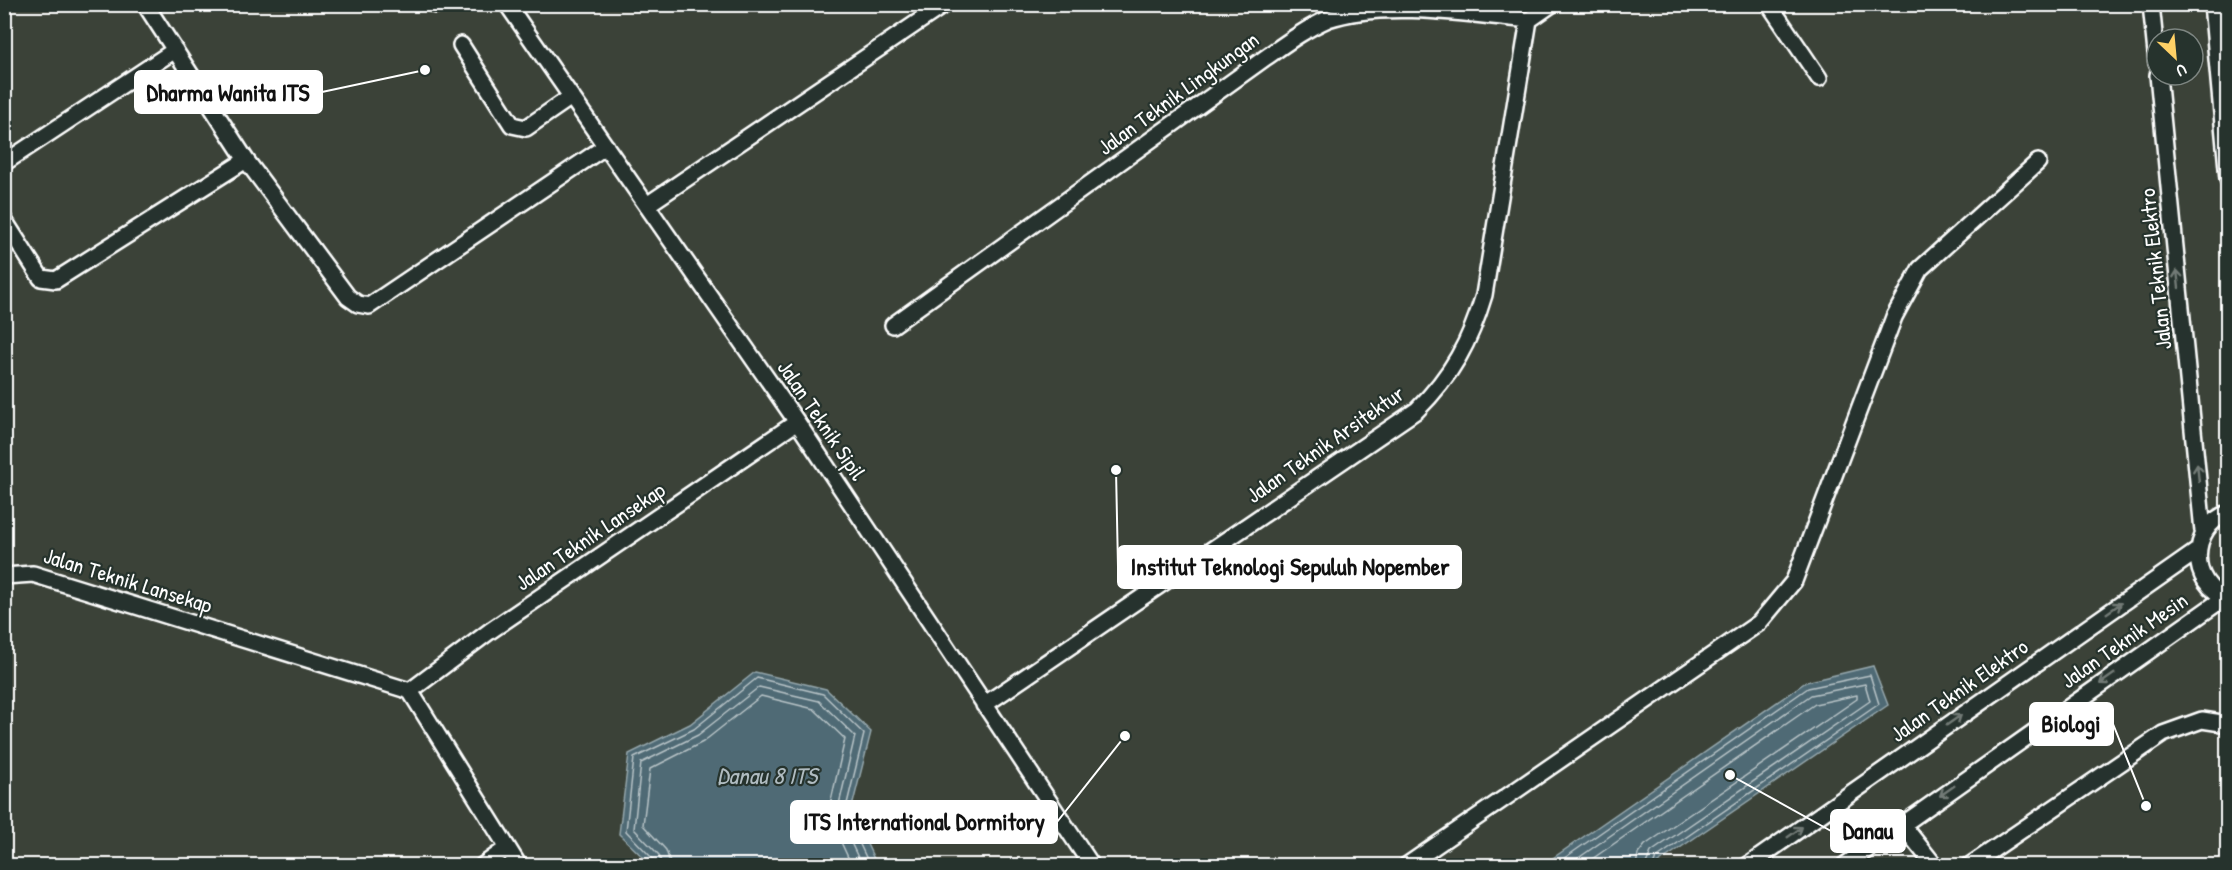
<svg xmlns="http://www.w3.org/2000/svg" width="2232" height="870" font-family="'Patrick Hand',sans-serif">
  <rect width="100%" height="100%" fill="#26332d"/>
  <filter id="ink" filterUnits="userSpaceOnUse"><feTurbulence type="fractalNoise" baseFrequency=".0167" numOctaves="2"/><feDisplacementMap in="SourceGraphic" scale="12" xChannelSelector="R" yChannelSelector="G"/><feConvolveMatrix kernelMatrix="1 2 1 2 8 2 1 2 1" color-interpolation-filters="sRGB"/></filter>
  <g filter="url(#ink)">
    <path fill="#3a4338" fill-rule="evenodd" d="M5 5H2227V865H5ZM2157 39H2193V75H2157Z"/>
    <path fill="#4f6b75" stroke="#95a6ac" stroke-width="1.5" d="M1873 666 1888 705 1655 865H1543L1806 682Z
      M755 672 826 689 871 732 851 811 877 865H651L619 834 629 754 690 724Z"/>
    <g fill="none" stroke-linecap="round" stroke-linejoin="round">
      <path stroke="#b9c4c8" stroke-width="1.5" d="M655 866 653 859 626 831 634 758 694 729 757 678 823 694 864 734 845 812 870 866
        M662 866 659 855 634 829 641 763 698 735 759 687 819 701 855 736 837 813 862 866
        M671 866 666 850 643 825 650 769 703 742 761 696 814 709 845 739 828 814 852 866
        M1553 866 1808 688 1870 675 1879 704 1656 858 1653 866
        M1567 866 1811 695 1865 684 1870 701 1651 852 1645 866
        M1582 866 1815 704 1857 695V699L1645 845 1638 854 1636 866"/>
      <defs>
        <path id="service" d="M145 4 246 160
          M434 4 435 5
          M507 4 797 422 1092 866
          M1769 4 1819 78
          M2151 4 2157 63
          M2212 4 2228 179
          M461 45 512 125 526 128 571 97
          M2158 75 2203 531
          M4 163 175 50
          M647 205 945 4
          M4 220 41 278 56 280 246 160 348 297 358 304 369 306 606 146
          M893 325 1265 58C1285 44 1305 29 1328 19 1383 0 1470 14 1529 20
          M2228 513C2189 527 2188 585 2228 598
          M4 576 33 574 410 691
          M984 705 1417 410C1452 375 1470 342 1484 295L1529 20 1552 4
          M1901 823 1935 866
          M482 866 507 848
          M519 866 410 691 490 631 797 422
          M1406 866 1759 623 1794 581 1894 317 1920 269 2038 162
          M1747 866 2197 551
          M1844 866 2224 598
          M1969 866 2163 734 2202 720 2228 724"/>
      </defs>
      <use href="#service" stroke="#fff" stroke-width="20"/>
      <use href="#service" stroke="#26332d" stroke-width="15"/>
    </g>
    <defs><path id="oneway-shaft" d="M-6 0H5M1.5-3L5.5 0L1.5 3" fill="none" stroke-width="1.6" stroke-linecap="round" stroke-linejoin="round" transform="scale(1.5)"/></defs>
    <g stroke="#727a76">
      <use href="#oneway-shaft" transform="translate(2178 279) rotate(-96)"/>
      <use href="#oneway-shaft" transform="translate(2198 473) rotate(-96)"/>
      <use href="#oneway-shaft" transform="translate(2114 608) rotate(-35)"/>
      <use href="#oneway-shaft" transform="translate(2107 679) rotate(145)"/>
      <use href="#oneway-shaft" transform="translate(1954 720) rotate(-35)"/>
      <use href="#oneway-shaft" transform="translate(1947 791) rotate(145)"/>
      <use href="#oneway-shaft" transform="translate(1795 832) rotate(-35)"/>
    </g>
  </g>
  <g text-anchor="middle" stroke-width="4.5" stroke-linejoin="round" paint-order="stroke">
    <g font-size="22" fill="#fff" stroke="#26332d">
      <text transform="translate(1178 93) rotate(-36)" y="8">Jalan Teknik Lingkungan</text>
      <text transform="translate(2155 269) rotate(-96)" y="8">Jalan Teknik Elektro</text>
      <text transform="translate(822 420) rotate(56)" y="8">Jalan Teknik Sipil</text>
      <text transform="translate(1325 444) rotate(-35)" y="8">Jalan Teknik Arsitektur</text>
      <text transform="translate(590 536) rotate(-34)" y="8">Jalan Teknik Lansekap</text>
      <text transform="translate(128 580) rotate(17)" y="8">Jalan Teknik Lansekap</text>
      <text transform="translate(2124 640) rotate(-35)" y="8">Jalan Teknik Mesin</text>
      <text transform="translate(1959 690) rotate(-35)" y="8">Jalan Teknik Elektro</text>
    </g>
    <g font-size="24" font-style="italic" fill="#b0bcc1" stroke="#26332d">
      <text x="767" y="784">Danau 8 ITS</text>
    </g>
  </g>
  <path fill="none" stroke="#fff" stroke-width="2" d="M425 70L322 92M1116 470L1118 567M2146 806L2113 724M1125 736L1057 822M1730 775L1831 831"/>
  <g fill="#fff" stroke="#26332d" stroke-width="2">
    <circle cx="425" cy="70" r="6"/>
    <circle cx="1116" cy="470" r="6"/>
    <circle cx="2146" cy="806" r="6"/>
    <circle cx="1125" cy="736" r="6"/>
    <circle cx="1730" cy="775" r="6"/>
  </g>
  <g fill="#fff" stroke="#fff" stroke-width="2">
    <rect x="135" y="71" width="187" height="42" rx="6"/>
    <rect x="1118" y="546" width="343" height="42" rx="6"/>
    <rect x="2030" y="703" width="83" height="42" rx="6"/>
    <rect x="791" y="801" width="266" height="42" rx="6"/>
    <rect x="1831" y="810" width="74" height="42" rx="6"/>
  </g>
  <g font-size="24" text-anchor="middle" font-weight="bold" fill="#111">
    <text x="228" y="101">Dharma Wanita ITS</text>
    <text x="1290" y="575">Institut Teknologi Sepuluh Nopember</text>
    <text x="2071" y="732">Biologi</text>
    <text x="924" y="830">ITS International Dormitory</text>
    <text x="1868" y="839">Danau</text>
  </g>
  <rect width="2232" height="870" fill="none" stroke="#26332d" stroke-width="24"/>
  <rect x="12" y="12" width="2208" height="846" fill="none" stroke="#fff" stroke-width="2" filter="url(#ink)"/>
  <g transform="translate(2175 57) rotate(154)"><circle r="28" fill="#26332d" stroke="#7d8581" stroke-width="1.5"/>
  <path d="M0-4.5L10 22L0 15L-10 22Z" fill="#ffd166"/>
  <text y="-9" font-size="16" font-weight="bold" text-anchor="middle" fill="#ffffff">U</text>
  </g>
</svg>
